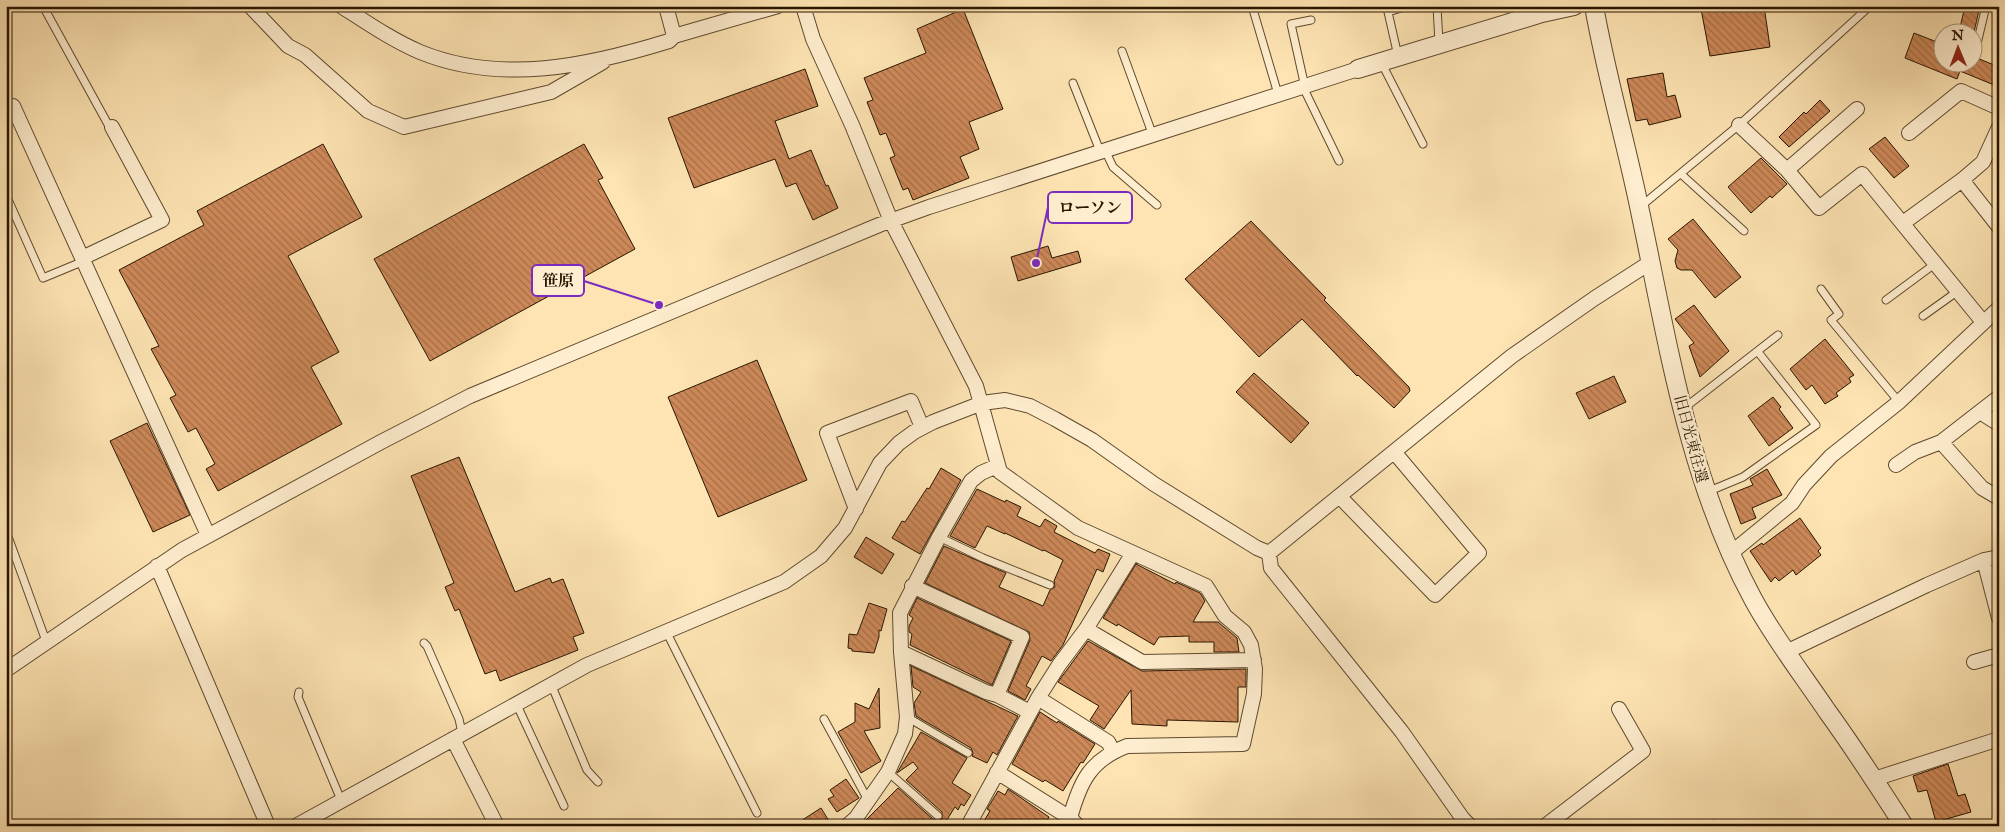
<svg xmlns="http://www.w3.org/2000/svg" width="2005" height="832" font-family="'IM FELL English','Noto Serif JP',serif">
  <defs>
    <pattern id="building-back-hatch" width="6" height="6" patternUnits="userSpaceOnUse" patternTransform="scale(1.25)"><rect width="6" height="6" fill="#ce8959"/><path d="M-1 5l2 2M0 0l6 6M5-1l2 2" fill="none" stroke="#a76f47"/></pattern>
  </defs>
  <rect width="100%" height="100%" fill="#fee4b3"/>
  <filter id="stains"><feTurbulence type="fractalNoise" baseFrequency=".004" numOctaves="4"/><feColorMatrix values="0 0 0 0 .2 0 0 0 0 .09 0 0 0 0 .02 0 0 0 .5 -.17"/></filter>
  <radialGradient id="worn" r=".72"><stop offset=".6" stop-color="#630" stop-opacity="0"/><stop offset="1" stop-color="#630" stop-opacity=".3"/></radialGradient>
  <path fill="url(#building-back-hatch)" stroke="#281500" d="M1718 6H1727V9L1764 6 1770 47 1710 56 1701 9Z
    M1965 6H1980L1974 32H1959Z
    M963 9 1003 109 969 122 979 149 960 157 969 178 913 200 908 188 903 190 890 158 895 156 886 133 880 135 867 102 873 100 864 78 926 53 917 29Z
    M1914 33 1942 44V62H1972V56L1999 67V87L1960 71 1957 79 1905 58Z
    M805 69 818 106 775 121 789 159 811 150 826 186 828 185 838 208 813 220 796 183 786 187 775 159 694 188 668 118Z
    M1663 73 1667 97 1675 95 1681 117 1649 125 1647 119 1636 121 1627 79Z
    M1820 100 1830 111 1789 147 1779 137 1804 112 1806 114Z
    M1885 137 1909 166 1894 178 1869 149Z
    M323 144 362 217 288 256 339 352 311 367 342 424 218 491 206 469 215 464 196 428 188 432 170 398 176 395 151 349 159 346 119 270 204 225 197 211Z
    M584 144 603 178 598 180 635 249 430 361 374 259Z
    M1761 158 1787 184 1772 198 1770 196 1751 213 1728 187Z
    M1693 219 1741 277 1715 298 1692 270H1681L1677 268 1675 261 1678 250 1668 239Z
    M1251 221 1326 298 1324 300 1409 387 1410 391 1394 408 1358 375 1357 376 1302 319 1259 357 1185 279Z
    M1048 246 1052 258 1078 251 1081 262 1018 281 1011 257Z
    M1694 305 1729 351 1700 377 1689 346 1694 343 1675 319Z
    M1825 339 1854 375 1849 378 1851 382 1836 393 1838 396 1825 404 1812 385 1806 390 1790 369Z
    M757 360 807 480 718 517 668 397Z
    M1254 373 1309 423 1291 443 1236 392Z
    M1614 376 1626 402 1589 419 1576 393Z
    M1773 397 1781 407 1779 409 1793 428 1769 446 1748 416Z
    M147 423 190 515 153 532 110 441Z
    M459 457 515 592 550 578 552 583 563 579 584 633 573 637 578 650 500 681 496 670 485 674 459 609 455 611 445 587 454 583 411 476Z
    M941 468 961 480 920 554 892 538 902 521 905 522 927 488 929 489Z
    M1767 469 1782 495 1752 508 1756 518 1741 524 1730 494 1753 485 1750 479Z
    M977 489 1005 502 1006 500 1021 507 1017 516 1040 527 1045 519 1057 526 1054 532 1095 553 1098 549 1110 554 1103 572 1097 569 1063 645 1051 661 1042 656 1026 686 1031 689 1025 700 1008 691 1030 640 1029 632 925 583 944 546 1006 573 999 587 1043 606 1050 590 1055 587 1054 581 1063 560 1044 550 1043 551 1005 533V534L987 526 975 548 950 536Z
    M1800 518 1821 548 1818 551 1821 555 1796 575 1793 570 1779 581 1775 577 1771 582 1750 551 1762 543 1763 545Z
    M866 537 894 554 882 574 854 557Z
    M1136 564 1175 584 1176 582 1200 593 1205 601 1193 622H1218L1237 638 1239 652H1214V642H1189V636L1159 637 1154 645 1118 624 1117 626 1103 618Z
    M917 598 1011 641 992 685 910 645 912 634 909 632V626L913 618 909 615Z
    M869 603 887 609 881 631 879 630V637L874 653 852 651V649L848 648 849 634 857 635Z
    M1088 641 1142 671 1246 669V687H1238V722L1167 720V726L1132 724 1131 690 1104 729 1090 720 1099 706 1058 682Z
    M911 666 1018 716 997 755 993 752 987 763 972 756 973 753 971 748 916 716 914 703 921 692 913 687Z
    M879 688 880 728 864 731 881 761 861 773 838 732 855 722V703L869 709Z
    M1040 712 1057 723 1058 721 1095 744 1083 763 1081 762 1063 791 1045 780 1043 782 1012 764Z
    M921 732 967 758 952 783 971 795 964 806 961 804 958 810 955 807 943 826H898L891 820 884 826H860L898 788 934 820 939 821 942 819V812L906 780 918 768 913 762 897 773Z
    M1948 764 1958 796 1965 794 1971 812 1936 822 1927 790 1918 792 1913 776Z
    M846 779 859 798 837 812 828 799 834 796 830 790Z
    M1008 789 1049 817 1044 826H981L990 811 987 809 998 791 1005 795Z
    M821 808 832 826H793Z"/>
  <g fill="none" stroke-linecap="round" stroke-linejoin="round">
    <defs>
      <path id="service" d="M43 6 110 128 112 127
        M1252 6 1278 94
        M1437 6 1439 43
        M1976 48 1986 6
        M1122 51 1152 133
        M1398 56 1388 12 1408 6
        M1381 62 1423 144
        M1073 83 1100 151
        M1303 87 1339 161
        M1305 87 1291 24 1311 20
        M1105 150 1113 167 1157 205
        M1681 174 1744 231
        M6 195 43 278 84 261
        M1640 207 1739 125 1870 6
        M1821 289 1839 314 1831 320 1899 402
        M1886 300 1936 263
        M1923 316 1958 291
        M1683 409 1778 335
        M1707 492 1743 477 1816 425 1758 352
        M6 531 46 641
        M939 537 983 558 1050 585
        M666 631 757 813
        M424 643 427 646 459 719 462 733
        M551 684 587 770 598 782
        M299 692 298 697 341 800
        M516 703 564 806
        M907 717 968 753
        M824 719 868 800
        M888 772 938 816
        M1714 824 1715 826"/>
      <path id="minor" d="M250 6 288 46 305 55 368 111 404 127 551 92 603 62
        M341 6C366 22 392 40 420 52 501 85 588 66 669 41L674 36 778 6
        M666 6 674 36
        M803 6 813 39 852 125 891 221 976 386 1000 472 1078 528 1206 586 1225 616 1244 632 1251 645 1255 669 1254 694 1243 744 1127 746C1090 760 1080 782 1070 818
        M13 106 208 535
        M1739 125 1787 170 1819 208 1862 174 1983 322
        M1909 133 1961 91 1999 108
        M1787 170 1857 109
        M1962 180 1999 227
        M1903 223 1962 180 1983 162 1999 127
        M82 258 162 220 112 127
        M1980 412 1999 424
        M1941 442 1982 488 1999 498
        M1896 465 1915 452 1941 442 1999 397
        M1340 497 1435 595 1479 553 1395 453
        M856 509 827 433 911 401 922 427
        M1269 553 1512 356 1595 298 1651 262
        M1731 553 1792 503 1804 485 1831 456 1899 402 1999 308
        M1984 560 1999 618
        M157 566 268 826
        M912 586 1022 637 997 695
        M1086 629 1142 662 1254 660
        M901 652 986 692 997 695 1030 712
        M1786 652 1927 585 1984 560 1999 557
        M1974 662 1999 655
        M6 670 182 550 381 442 470 396 879 225 929 207 1358 69
        M1038 698 1108 742 1113 751
        M453 739 497 826
        M997 772 1070 818 1078 826
        M1874 779 1999 739
        M296 826 587 665 784 582 821 556 845 528 880 463 899 443 914 432 933 422 982 403 1005 400 1030 406 1055 419 1092 440 1154 484 1257 548 1269 553 1271 568 1402 732 1463 819 1470 826
        M847 826 856 818 888 772 905 734 907 717 901 652 900 613 939 537 971 481 981 473 997 466
        M968 826 1038 698 1059 665 1086 629 1133 553
        M1545 826 1643 751 1619 709"/>
      <path id="tertiary" d="M1594 6C1606 75 1626 142 1640 211 1668 343 1688 479 1753 599 1774 638 1802 674 1827 711 1854 748 1879 787 1904 826
        M1358 69 1542 13 1574 6"/>
    </defs>
    <use href="#service" stroke="#5e492d" stroke-width="9"/>
    <use href="#minor" stroke="#5e492d" stroke-width="16"/>
    <use href="#tertiary" stroke="#5e492d" stroke-width="20"/>
    <use href="#service" stroke="#feedce" stroke-width="7"/>
    <use href="#minor" stroke="#feedce" stroke-width="14"/>
    <use href="#tertiary" stroke="#feedce" stroke-width="18"/>
  </g>
  <g text-anchor="middle" stroke-width="5" stroke-linejoin="round" paint-order="stroke">
    <g font-size="15" fill="#281500" stroke="#feedce">
      <text transform="translate(1691 439) rotate(75)" y="5">旧日光東往還</text>
    </g>
  </g>
  <path fill="none" stroke="#7b2cbf" stroke-width="2" d="M1036 263L1048 207M659 305L584 281"/>
  <g fill="#7b2cbf" stroke="#feedce" stroke-width="2">
    <circle cx="1036" cy="263" r="5"/>
    <circle cx="659" cy="305" r="5"/>
  </g>
  <g fill="#feedce" stroke="#7b2cbf" stroke-width="2">
    <rect x="1048" y="192" width="84" height="31" rx="5"/>
    <rect x="532" y="265" width="52" height="31" rx="5"/>
  </g>
  <g font-size="16" text-anchor="middle" font-weight="bold" fill="#281500">
    <text x="1090" y="213">ローソン</text>
    <text x="558" y="286">笹原</text>
  </g>
  <rect width="2005" height="832" fill="none" stroke="#fee4b3" stroke-width="25"/>
  <rect x="8" y="8" width="1990" height="817" fill="none" stroke="#281500" stroke-width="2.5"/>
  <rect x="12" y="12" width="1980" height="807" fill="none" stroke="#281500"/>
  <g transform="translate(1958 48) rotate(359)"><circle r="24" fill="#feedce" stroke="#a8977c"/>
  <path d="M0-4L9 19L0 12L-9 19Z" fill="#8f2418"/>
  <text y="-8" font-size="14" font-weight="bold" text-anchor="middle" fill="#281500">N</text>
  </g>
  <rect width="100%" height="100%" filter="url(#stains)"/>
  <rect width="100%" height="100%" fill="url(#worn)"/>
</svg>
